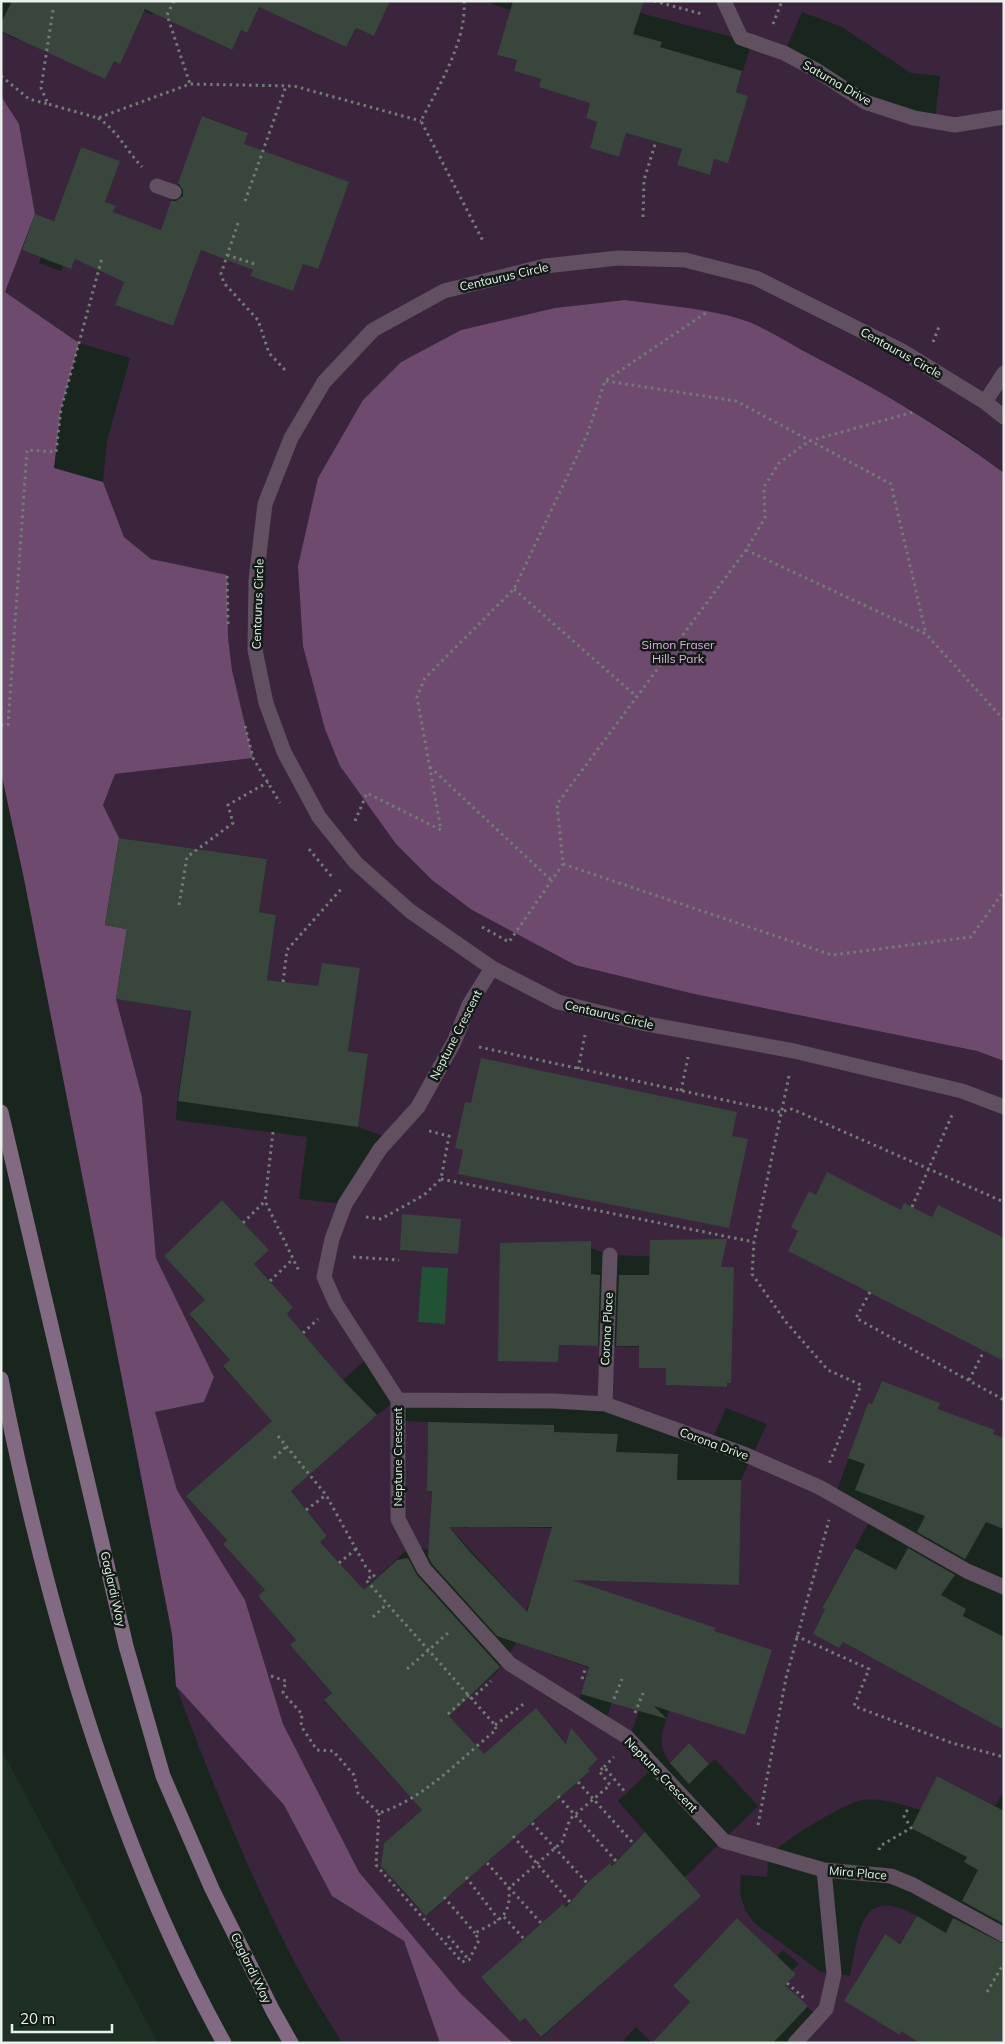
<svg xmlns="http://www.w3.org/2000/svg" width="1005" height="2044" font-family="Mulish,sans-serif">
  <rect width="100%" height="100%" fill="#19261d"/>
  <path fill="#1e3024" d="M1 1749 158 2043H1Z"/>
  <path fill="#3b253c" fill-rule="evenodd" d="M158 1 194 5 184 27 231 50 241 30 247 33 262 1 298 25 346 47 356 28 374 36 390 1H493L492 4 511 10 497 55 517 60 514 71 541 79 539 87 556 92 601 65 586 118 597 122 590 148 619 157 626 133 682 149 677 165 709 175 714 159 728 162 748 96 736 92 752 42 640 13 644 1H1004V473L958 439 914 412 850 375 749 323 625 300 555 308 461 330 401 362 363 400 340 766 396 844 432 880 472 910 575 965 694 994 977 1051 1004 1061V1438L993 1434 994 1430 938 1409 939 1403 882 1381 872 1404 868 1403 835 1496 872 1517 822 1607 825 1609 813 1634 839 1648 843 1642 1004 1730V1791L995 1806 937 1776 920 1810C900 1804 884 1798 863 1800 847 1802 781 1841 771 1855 767 1860 768 1871 767 1877L741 1875 740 1893 745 1910 754 1923 821 1972 850 1976C859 1934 859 1883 917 1916L900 1943 884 1935 855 1983 858 1985 847 2003 899 2034 901 2031 922 2043H795L818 2017 785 1985 796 1974 792 1970 799 1964 783 1950 777 1956 737 1918 673 1986 690 2002 652 2043 636 2027 621 2043H513L461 1994 359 1872 283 1724 245 1600 177 1490 155 1412 204 1402 214 1377 156 1258 142 1097 116 999 164 1006 200 948 177 1102 176 1120 307 1137 299 1199 344 1204 389 1138 358 1127 368 1055 348 1051 360 969 322 963 316 1005 286 982 267 980 276 915 259 912 267 859 119 838 103 805 114 774 253 758 232 670 228 637 227 576 151 559 124 537 103 482 107 441 130 358 79 343 5 292 21 250 41 257 39 263 61 271 63 266 71 269 79 249 124 282 115 305 173 326 201 250 209 253 259 252 251 276 293 291 303 264 318 269 226 194 248 133 203 116 161 230 151 226 106 232 115 206 105 202 120 161 81 147 54 221 35 214 19 124 1 96V32L18 40 24 27 120 63 144 11 152 15ZM802 12 842 27 911 73 940 76 935 121 865 102 784 53ZM222 1200 269 1250 254 1264 293 1307 287 1314 326 1360 262 1409 223 1367 230 1360 189 1315 205 1300 164 1256ZM559 1248H591L610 1255 708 1258 728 1320 727 1387 666 1385V1368H639V1347L559 1345 558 1361 498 1360ZM369 1357 397 1400 377 1415 310 1474 279 1436ZM398 1401 605 1404 711 1442 726 1408 767 1424 741 1480 615 1529 491 1527 467 1523 466 1528 430 1521 432 1491H427L428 1422 398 1421ZM255 1436 297 1486 291 1491 327 1536 320 1542 361 1587 386 1647 468 1737 406 1792 324 1701 332 1693 290 1645 296 1640 258 1596 265 1590 223 1544 227 1540 186 1496ZM452 1530 517 1601 516 1643 497 1672 471 1695 371 1583 411 1546 429 1550ZM534 1588 562 1596 671 1703C665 1726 654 1742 670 1763L689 1743 709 1764 715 1759 758 1806 684 1878 700 1896 542 2037 525 2018 520 2022 481 1977 563 1904 565 1906 570 1902 609 1863 612 1865 645 1832 618 1801 654 1767 629 1739 645 1694 619 1678 605 1724 574 1706 581 1694 589 1668 516 1642ZM536 1709 572 1750 582 1741 598 1759 588 1769 590 1771 531 1824 528 1822 484 1865 482 1863 461 1882 463 1884 452 1894 450 1892 439 1902 441 1904 427 1916C406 1893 380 1876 384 1843Z
    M176 1686 284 1805 332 1896 404 1941 440 2043H342C326 2016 308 1989 294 1961 248 1872 211 1780 176 1686Z"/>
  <path fill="#6d4a6e" d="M1 96 19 124 35 214 5 292 79 343 61 409 54 468 103 482 124 537 151 559 227 575 228 637 232 670 253 758 115 774 103 805 119 838 105 925 127 929 116 999 142 1097 156 1258 214 1377 204 1402 155 1412 177 1490 245 1600 283 1724 359 1872 461 1994 513 2043H440L404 1941 332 1896 284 1805 176 1686 172 1634 24 879 1 772Z
    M625 300C666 306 710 308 749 322 771 331 792 345 813 356 879 390 944 428 1004 473V1061L977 1051 694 994 575 965 472 910 432 880 396 844 340 766 325 729 303 646 298 566 318 478 363 400 401 362 461 330 555 308Z"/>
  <path fill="#225234" d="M422 1267 448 1268 445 1324 418 1322Z"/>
  <path fill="#38463c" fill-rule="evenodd" d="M12 1H390L374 36 356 28 346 47 259 7 247 33 241 30 232 50 145 9 120 64 114 61 105 79 1 31V23Z
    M513 1H644L633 34 662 42 660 47 742 71 736 92 748 96 728 163 714 159 710 175 677 165 682 149 626 133 619 157 590 148 597 122 586 118 590 103 539 87 541 79 514 71 517 60 497 55Z
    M202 116 248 133 244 144 349 182 318 269 303 264 293 291 250 276 253 270 201 250 173 326 115 305 124 282 75 259 71 269 22 250 35 214 54 221 81 147 120 161 105 202 116 206 113 212 161 230 171 201H176L183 196V190L178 183Z
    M119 838 267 859 259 912 276 915 267 980 318 986 322 963 360 968 348 1051 368 1054 358 1127 178 1101 191 1011 116 999 127 929 105 925Z
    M481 1058 737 1112 732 1136 748 1139 729 1228 458 1174 463 1150 455 1148 465 1102 471 1103Z
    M827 1172 901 1210 904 1203 932 1217 938 1205 1004 1238V1361L788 1251 798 1231 791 1227 809 1191 816 1195Z
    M222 1200 269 1250 254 1264 293 1307 287 1314 340 1377 377 1415 291 1491 327 1536 320 1542 364 1590 397 1560 408 1558 417 1575 500 1667 449 1716 484 1754 536 1708 566 1744 571 1728 598 1759 588 1769 590 1771 426 1916 381 1866 384 1843 422 1810 324 1700 332 1693 290 1645 296 1640 258 1596 265 1590 223 1544 227 1540 186 1496 272 1421 223 1366 230 1360 189 1314 205 1300 164 1256Z
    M402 1214 461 1219 458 1254 400 1250Z
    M727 1239 721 1267H734L731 1383H727V1387L666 1385V1368H639V1346H616L619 1275H649L650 1240Z
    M591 1241V1274L600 1275 598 1346 559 1345 558 1362 498 1361 500 1243Z
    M882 1381 940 1403 938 1409 995 1430 993 1434 1004 1438V1529L986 1522 965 1559 917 1532 925 1516 855 1490 865 1464 848 1458 868 1403 872 1404Z
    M428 1422 554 1425V1432L618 1434 616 1452 678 1454 677 1480H741L739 1585 572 1580 716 1628 714 1631 772 1650 745 1735 654 1706 667 1719 581 1694 589 1667 497 1636 432 1564 428 1556 432 1491H427ZM449 1527H552L527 1612 471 1553Z
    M855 1548 896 1570 908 1548 955 1575 941 1595 966 1609 963 1616 1004 1637V1730L843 1642 839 1648 813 1634 825 1609 822 1608Z
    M689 1743 709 1764 689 1784 670 1763Z
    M937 1776 1004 1811V1924L962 1901 978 1870 964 1862 967 1857 911 1828Z
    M645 1832 701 1896 541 2037 525 2018 520 2022 481 1977 563 1904 566 1907 587 1883 610 1863 612 1866Z
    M917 1916 946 1933 953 1918 1004 1944V2043H920L901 2031 900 2035 844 2001 885 1934 900 1944Z
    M737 1918 796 1974 785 1985 808 2006 773 2043H652L690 2002 673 1986Z"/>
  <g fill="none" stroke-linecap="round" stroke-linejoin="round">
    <path stroke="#717c74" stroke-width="3" stroke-dasharray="2.5 4" stroke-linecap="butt" d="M174 1 167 15 190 84
      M464 1C467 41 438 87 421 121L483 241
      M654 1 702 14
      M53 10 41 88 48 104 98 118 190 84 294 86 421 121
      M773 24 782 1
      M1 76 29 99 48 104
      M98 118C119 132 125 149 142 167
      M245 201 286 86
      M643 217 644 180 656 141
      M238 223 221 274 224 283 258 320 269 353 285 370
      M227 255 255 264
      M933 342 940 324
      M606 381 736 401 891 484 926 634
      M746 550 926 634 1004 720
      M227 576 228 624
      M514 589 637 697
      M1 725H8L27 450 56 452 61 409 102 258
      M245 726 253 758 280 803
      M430 767 552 881
      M355 821 367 793 441 830 417 697 425 678 514 589 587 435 605 381 707 312
      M309 849 332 877
      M563 864 832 955 971 937 1004 891
      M179 905 187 857 233 823 228 805 268 782
      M482 927 509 942 563 864 557 804 746 550 765 518 764 487 779 463 809 441 914 412
      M283 982 287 950 343 887
      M479 1047 780 1112 792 1109 1004 1202
      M578 1069 585 1035
      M789 1076 754 1242 752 1274 786 1322 828 1370 861 1385 829 1464
      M681 1091 688 1057
      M273 1132 265 1201 299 1271
      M441 1179 754 1242
      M912 1207 952 1115
      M366 1217 381 1219 424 1195 441 1179 449 1136 429 1131
      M243 1223 265 1201
      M353 1257 399 1260
      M270 1281 293 1259
      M870 1292 856 1318 1004 1400
      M303 1333 318 1319
      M969 1380 984 1351
      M278 1436 326 1495 366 1567 376 1578
      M274 1458 287 1446
      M306 1510 326 1495
      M339 1563 356 1549
      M373 1617 387 1604
      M796 1636 869 1669 854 1706 952 1743 1004 1757
      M407 1669 448 1633
      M271 1676 286 1681 283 1693 302 1714 301 1726 317 1750 333 1751 354 1775 358 1793 379 1813C424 1799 460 1759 496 1730L495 1725 366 1580 373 1575
      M582 1679 586 1667
      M471 1699 491 1681
      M614 1699 622 1679
      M635 1713 643 1693
      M448 1714 469 1695
      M495 1725 525 1703
      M604 1767 614 1757
      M578 1782 633 1843
      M558 1796 616 1861
      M379 1813 376 1865 462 1962 469 1960 479 1940 475 1933C499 1920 511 1918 509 1888L562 1842 570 1819 610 1785 599 1771 604 1767 626 1793
      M532 1823 587 1883
      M758 1825 786 1678 829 1520
      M513 1836 570 1902
      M879 1850 880 1846 911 1828 904 1816 909 1807
      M487 1863 541 1923
      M466 1877 499 1920
      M444 1897 475 1933
      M504 1917 526 1941
      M448 1936 469 1960
      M787 1983 804 1998
      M987 1992 1004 1963"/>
    <path stroke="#605060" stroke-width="15" d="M724 1 741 38 784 53 816 70 865 102 914 118 955 125 1004 117
      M157 186 174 192
      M492 968 469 1005 454 1042 418 1107 380 1149 345 1204 332 1239 324 1277 336 1304 398 1400V1519L424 1569 510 1664 627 1737 724 1841 824 1870
      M398 1400 554 1401 605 1404 744 1454 819 1487 967 1571 1004 1587
      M605 1404 610 1255
      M795 2043 826 2009 834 1974 824 1870 891 1876 913 1885 1004 1935"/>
    <path stroke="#605060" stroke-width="15" d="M985 402 1004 373
      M1004 417 985 402 902 351 756 278 685 260 618 258 545 266 444 291 373 330 324 382 291 438 265 504 256 580 255 650 266 703 284 752 319 817 356 863 410 911 492 968 558 1002 642 1023 794 1051 962 1091 1004 1107"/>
    <path stroke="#836a83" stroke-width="15" d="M1 1112 126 1646 163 1776 212 1889 273 2011 291 2043
      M1 1379C45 1602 113 1843 224 2043"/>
  </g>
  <g text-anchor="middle" stroke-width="5" stroke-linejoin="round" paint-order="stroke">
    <g font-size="12" fill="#e8f1eb" stroke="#101c14">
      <text transform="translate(837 83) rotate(30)" y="4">Saturna Drive</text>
      <text transform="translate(504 277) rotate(-13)" y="4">Centaurus Circle</text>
      <text transform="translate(901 353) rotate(29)" y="4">Centaurus Circle</text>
      <text transform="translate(258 604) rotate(-88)" y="4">Centaurus Circle</text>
      <text transform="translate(609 1015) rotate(13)" y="4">Centaurus Circle</text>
      <text transform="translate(456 1035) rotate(-63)" y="4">Neptune Crescent</text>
      <text transform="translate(607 1329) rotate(-87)" y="4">Corona Place</text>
      <text transform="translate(714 1444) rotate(20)" y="4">Corona Drive</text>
      <text transform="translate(398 1457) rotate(-90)" y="4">Neptune Crescent</text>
      <text transform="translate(113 1589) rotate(77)" y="4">Gaglardi Way</text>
      <text transform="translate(661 1775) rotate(46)" y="4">Neptune Crescent</text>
      <text transform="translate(858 1873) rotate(5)" y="4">Mira Place</text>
      <text transform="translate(251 1968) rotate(64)" y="4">Gaglardi Way</text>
    </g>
    <g font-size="12" fill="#e4abe5" stroke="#101c14">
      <text x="678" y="649">Simon Fraser<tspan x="678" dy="14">Hills Park</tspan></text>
    </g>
  </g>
  <rect width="1005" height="2044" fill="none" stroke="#e8f1eb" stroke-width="5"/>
  <path d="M12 2024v8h100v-8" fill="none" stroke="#e8f1eb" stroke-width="2.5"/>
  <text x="20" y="2024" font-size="15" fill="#e8f1eb" stroke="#101c14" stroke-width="4" paint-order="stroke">20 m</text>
</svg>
